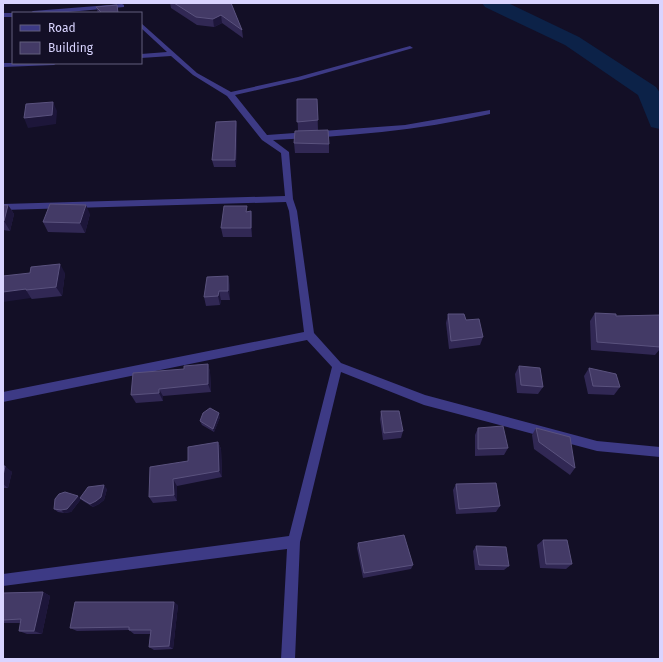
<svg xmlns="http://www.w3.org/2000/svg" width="663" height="662" font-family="'Fira Sans',sans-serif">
  <rect width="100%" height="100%" fill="#130f26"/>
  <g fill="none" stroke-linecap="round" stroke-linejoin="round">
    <path fill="#0c2248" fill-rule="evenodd" d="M482 3H508L579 37 656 87 660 93V129L651 127 638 95 565 45 485 7Z"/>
    <path fill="#3d3a85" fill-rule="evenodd" d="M122 4 124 5V7L57 13H30L33 11Z
      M3 13H13V17H3Z
      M141 23 197 73 231 92 298 77 410 46 413 48 301 80 235 95 267 135 405 125 490 110V114C418 131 346 136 273 140L289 152 293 199 297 211 314 333 341 363 425 395 597 441 660 447V457L597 451 424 405 341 372 300 542 295 659H281L287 549 3 586V574L289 536 332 367 307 340 3 402V392L304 332 289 211 286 202 3 210V204L285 196 281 153 262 140 227 96 193 75 171 56 141 58V54L167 52 141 28Z
      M3 63H57L54 65 3 67Z"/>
  </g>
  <path fill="#312854" d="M170 3H231L242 30 243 38 222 23 214 27 197 25 171 8Z
    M96 7 120 13H98Z
    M297 99H317L318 130 329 144V153H295L294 143 298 131Z
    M236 121 237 128 236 167H214L212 160Z
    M3 205H8L14 214 10 231 3 230Z
    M248 211H251L252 220V237H223L221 228Z
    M90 214 85 233 48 232 43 222Z
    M65 273 62 296 32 299 3 276Z
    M230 285V300H221L220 305 206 306 204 297Z
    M595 313 616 316 660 315V349L655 355 591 350 590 321Z
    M448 314 466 320 483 337 480 345 449 349 446 323Z
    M208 364 210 372 211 392 163 396V401L136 403 131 395 184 369Z
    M519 366 543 387 538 394 517 393 515 374Z
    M589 368 620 387 614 395 588 394 584 376Z
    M381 411 403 431 401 438 383 440 380 419Z
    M220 417 214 432 202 425 200 421Z
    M478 428 508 448 504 455 475 456V435Z
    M536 428 575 468 570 475 534 449 532 435Z
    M218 442 221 449 222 477 177 486V501L153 503 149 497 188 461Z
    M3 466 12 472 8 488H3Z
    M456 484 500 506 496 512 456 514 453 490Z
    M107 489 104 500 99 504 93 507 83 501 81 499 71 512 64 513 58 512 54 509 80 498Z
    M543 540 572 564 566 569 540 568 537 545Z
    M358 543 413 565 411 569 363 578 357 548Z
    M476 546 509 566 504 570H475L473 551Z
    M43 592 50 596 42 634H27L19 631 21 623H3V593Z
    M178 605 173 649 154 650 149 647 150 634H134L129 630 77 631 70 628Z"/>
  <path fill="#1d163a" d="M221 15 222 23 214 27 213 19Z
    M53 102 57 111 56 124 28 128 24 118Z
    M236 121 237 128 236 167 235 160Z
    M8 205 14 214 10 231 4 221Z
    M86 205 90 214 85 233 80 223Z
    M251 211 252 220V237L251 228Z
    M60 264 65 273 62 296 56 287Z
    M228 276 230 285V300L228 291Z
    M26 289V290L31 298 3 302V292Z
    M219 291 221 300 220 305 218 296Z
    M208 364 210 372 211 392 208 384Z
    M159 389 163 396V401L159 393Z
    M219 413 220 417 214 432 213 429Z
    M218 442 221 449 222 477 219 471Z
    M5 466 12 472 8 488 3 484V476Z
    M173 479 177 486V501L174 495Z
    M104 485 107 489 104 500 99 504 93 507 90 504Z
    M78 496 81 499 71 512 64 513 61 510Z
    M43 592 50 596 42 634 34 631Z
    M174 602 178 605 173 649 169 646Z"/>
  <path fill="#433a66" stroke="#5a527e" d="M174 3H231L242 30 221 15 213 19 196 17Z
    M117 5 118 13H102L96 7Z
    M297 99H317L318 120 297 122Z
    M53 102 52 115 24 118 26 104Z
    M236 121 235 160H212L216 122Z
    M328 130 329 144 294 143 295 131Z
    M50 204 86 205 80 223 43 222Z
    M3 205H8L4 221H3Z
    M224 206H247L246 212 251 211V228H221Z
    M60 264 56 287 26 290V289L3 292V276L30 273 31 267Z
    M228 276V291H219L218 296 204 297 207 277Z
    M595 313 616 314V316L660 315V347L597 342Z
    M448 314H464L466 320 479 319 483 337 451 341Z
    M208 364V384L159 389V393L131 395 133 373 184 369V366Z
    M519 366 540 368 543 387 521 385Z
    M589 368 616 374 620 387 593 386Z
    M210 408 219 413 213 429 200 421 203 413Z
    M381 411H399L403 431 384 433Z
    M503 426 508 448 478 449V428Z
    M536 428 570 437 575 468 539 442Z
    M218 442 219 471 173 479 174 495 149 497 150 467 188 461V447Z
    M3 466H5L3 476Z
    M496 483 500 506 459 509 456 484Z
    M104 485 101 497 96 501 90 504 80 498 88 487Z
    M65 492 78 496 67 509 61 510 54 509 55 499 59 494Z
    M404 535 413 565 364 573 358 543Z
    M543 540H567L572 564H546Z
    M476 546 506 547 509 566 479 565Z
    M43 592 34 631H19L21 619 3 620V593Z
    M75 602H174L169 646 149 647 151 630H129V627L70 628Z"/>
  <rect width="663" height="662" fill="none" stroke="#d9d4ff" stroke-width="8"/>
  <rect x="12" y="12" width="130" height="52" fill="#130f26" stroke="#625e7d"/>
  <rect x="20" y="25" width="20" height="6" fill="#3d3a85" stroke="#625e7d"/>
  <text x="48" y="32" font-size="12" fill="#d9d4ff">Road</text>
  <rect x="20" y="42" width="20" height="12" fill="#433a66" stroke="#625e7d"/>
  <text x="48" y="52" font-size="12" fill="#d9d4ff">Building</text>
</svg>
